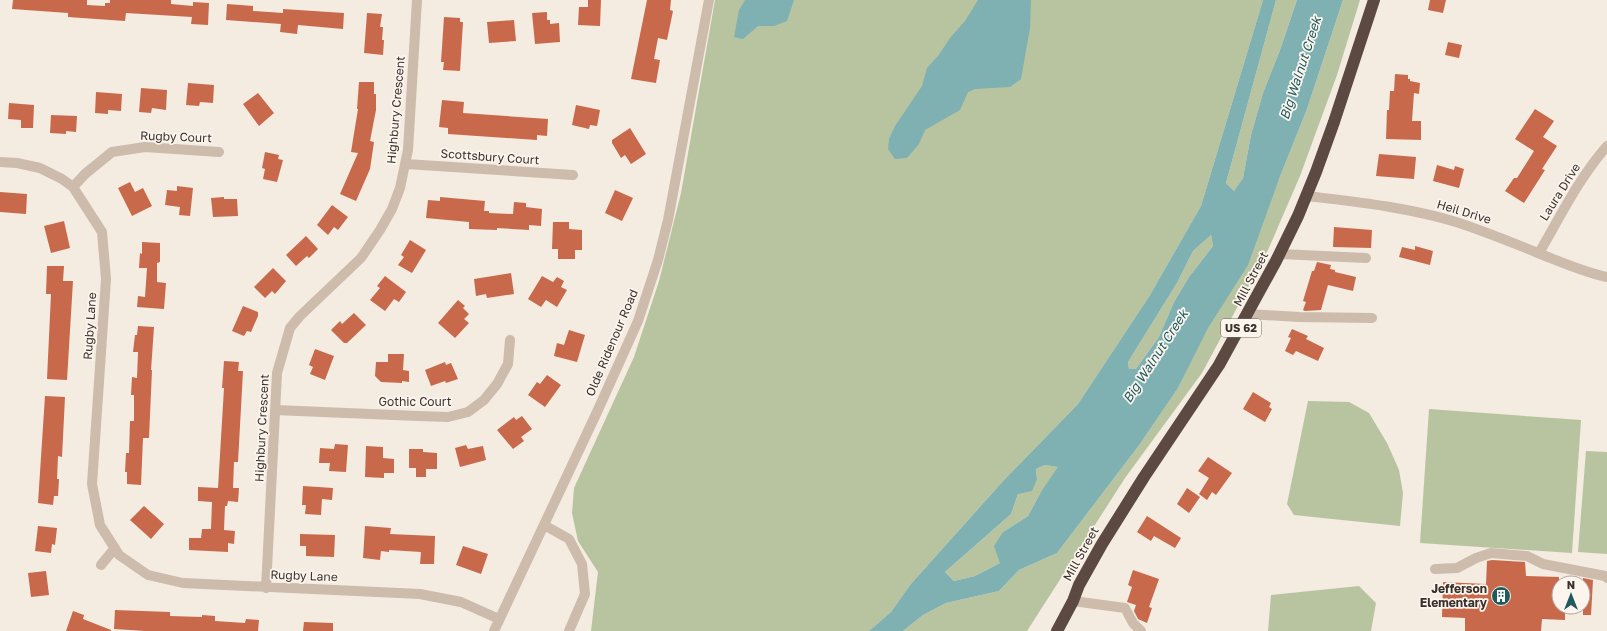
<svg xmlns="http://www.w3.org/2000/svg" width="1607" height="631" font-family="'Golos Text',sans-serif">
  <rect width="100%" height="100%" fill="#f4ebe1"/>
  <path fill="#b8c4a0" d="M715 0H1263L1201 206 1150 295 1078 404 1004 480 910 585 891 612 869 631H591L598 572 578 541 572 513 574 488 634 357 659 281 681 193Z
    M1276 0H1297L1280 50 1263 93 1251 135 1243 178 1234 191 1226 183Z
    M1343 0H1360L1337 75 1300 176 1268 250 1202 373 1125 478 1027 631H903L923 615 946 603 999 591 1019 570 1057 553 1140 444 1178 388 1279 179 1307 109Z
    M1211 235 1213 246 1189 277 1174 302 1159 337 1136 369H1129L1128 362 1177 283 1193 251Z
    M1308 401 1349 402 1369 413 1387 443 1399 470 1403 493 1400 526 1294 515 1287 504Z
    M1429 409 1581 420 1572 553 1420 543Z
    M1586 451 1607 452V554L1578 552Z
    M1045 465 1059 467 1042 490 1028 516 1003 532 1000 563 975 576 954 581 945 572 1011 514 1018 494 1037 479 1036 469Z
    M1359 586 1376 603 1371 631H1268L1271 595Z"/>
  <path fill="#7fb0b2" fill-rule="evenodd" d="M745 0H794L787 21 774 26H758L743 39 734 37 739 10Z
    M978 0H1031L1030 28 1021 79 1010 87 975 89 968 92 960 110 925 130 919 144 907 158 895 159 888 149 889 139 895 126 922 86 927 68 938 56 950 38 965 21Z
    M1263 0H1276L1226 183 1234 191 1243 178 1251 135 1263 93 1280 50 1297 0H1343L1307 109 1279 179 1248 265 1208 328 1178 388 1140 444 1057 553 1019 570 999 591 946 603 923 615 903 631H869L891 612 910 585 1004 480 1078 404 1150 295 1201 206ZM1211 235 1213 246 1189 277 1174 302 1159 337 1136 369H1129L1128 362 1177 283 1193 251ZM1045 465 1058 467 1042 490 1028 516 1003 532 994 546 1000 563 975 576 954 581 945 572 1011 514 1018 494 1032 491 1037 479 1036 469Z"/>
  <path fill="#c8694b" d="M13 0H87V5L105 6V3H110V0H171V4L193 6V2L209 3 208 25 191 24 192 17 126 13 125 21 68 17V13L12 9Z
    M588 0H601L600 26 578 25 579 7H588Z
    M647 0H671L670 10 673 11 667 40 658 38 654 59 660 60 656 83 631 79Z
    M1430 0H1446L1443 13 1428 10Z
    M227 4 253 6V11L283 13V9L344 13 343 29 298 25 297 34 280 32 281 24 226 20Z
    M547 12V20H550V24L559 23 560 42 535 44 532 13Z
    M367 13 382 14 380 27H383L382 40H384L383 55 364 53Z
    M444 17 460 18V22H463L460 71 443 70 444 62H441Z
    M514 20 516 41 489 43 487 22Z
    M1448 42 1462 45 1459 58 1445 55Z
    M1395 74 1408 75V79H1410V81L1420 83 1419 94 1414 93 1412 121H1421V140L1386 139 1387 110H1389L1390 91H1394Z
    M359 82H374V94H376V110L370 141 374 142 370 169 356 201 340 194 358 153 351 152 358 109H357Z
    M188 83 214 85 213 103 200 102 199 106 186 105Z
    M141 88 167 90 166 110 152 108 151 113 139 112Z
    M96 92 122 94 121 111 108 110V114L95 113Z
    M258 93 274 113 259 126 243 104Z
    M442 100 464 102 463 113 548 119 547 136 537 135V140L448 134V128L439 127Z
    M9 103 34 105 33 128H21V120L8 119Z
    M576 105 600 110 597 126 590 125 589 129 572 125Z
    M1535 109 1554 121 1543 137 1557 146 1542 169 1545 170 1524 203 1505 191 1514 178H1517L1534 151 1515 139Z
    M51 115 77 116 76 132 66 131V134L50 133Z
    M630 128 646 154 631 164 625 155 621 158 612 143V140Z
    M265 152 279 155 278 159 283 160 277 182 263 179 265 169 262 168Z
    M1379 154 1416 157 1414 179 1376 176Z
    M1437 165 1454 170 1455 166 1464 169 1459 188 1433 181Z
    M130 182 135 192 143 188 152 206 132 216 118 188Z
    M177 186 193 188 190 216 179 215 180 207 165 205 167 190 177 191Z
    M615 190 633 198 622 221 605 213Z
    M0 192 27 194 26 214 0 212Z
    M224 197V199H237L238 216 213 217 211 198Z
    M440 197 485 201 484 211H489V213L513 214 514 202 526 203V207L542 209 541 226 529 225V230L497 228V230L469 229V222L426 218 428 200 440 201Z
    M332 205 348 217 338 230 334 227 328 235 317 225Z
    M64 221 70 248 51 253 44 226Z
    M553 222H569V229L582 230V250H575V259H558V249H552Z
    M1334 227 1372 230 1371 248 1333 247Z
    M306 236 318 249 309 258 307 256 296 266 286 255Z
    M410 240 426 250 412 273 398 265 404 257 401 255Z
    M142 242 160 243V262L157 263V282L166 283 164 309 137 307 138 296 145 297 147 268H139L140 253 142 254Z
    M1415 246 1433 251 1430 265 1399 257 1402 247 1415 250Z
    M1317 262 1331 265 1330 269 1335 270V272L1356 277 1353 291 1328 285 1321 310 1305 311 1303 310 1306 302 1303 301 1312 271H1314Z
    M47 266H64L63 281H73L67 380 47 379 51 294H46Z
    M273 268 286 281 275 294 272 291 265 298 254 287Z
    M511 273 514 294 487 298 486 294 476 296 474 279Z
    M385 276 406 292 399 302 394 299 385 311 370 300 380 288 377 286Z
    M542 276 553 282 557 277 564 281 561 287 567 290 557 307 546 300 541 307 528 299Z
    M458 300 465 306 463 308 469 314 464 319 469 323 455 338 438 323Z
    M243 306 258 312V316L251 332 247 331 244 336 232 331Z
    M354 313 366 325 347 343H344L331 330 340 321 342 324Z
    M138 326 154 327 151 370H152L149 438H143L141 485 127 484V472H125L126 453H129L130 421H134V395H131L132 377 137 378 138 352H133L135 335H137Z
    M1292 329 1308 336 1306 339 1324 348 1318 361 1296 351 1293 355 1285 351 1291 338 1288 337Z
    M569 330 585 335 577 362 554 356 557 343 564 345Z
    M315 349 334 356 325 380 310 374 313 367 309 365Z
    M388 354H404L403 370 409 371V382L402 381V383L381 382 375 376 376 362H388Z
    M224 361 239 362 238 371H243L238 462H234L233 488H239L238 502 228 501 227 506H225L224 530 235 531 234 544 228 543V552L189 550V538H201L202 529H211L212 502 198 501V487L218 488 224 388H222Z
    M445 362 446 365 451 363 458 379 446 383 445 381 431 386 425 370Z
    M547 375 561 385 545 407 528 395 537 382 540 384Z
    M1253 392 1271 403 1269 407 1272 409 1265 422 1243 409Z
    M45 396 65 397 62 457 58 456 57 479H59L58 496H54L53 505 38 503Z
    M522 416 532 429 521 437 524 441 513 449 497 430 514 417 516 420Z
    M335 444 348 445 346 472 329 471 330 463H319L320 448 334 449Z
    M466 445 468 449 483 446 486 460 460 467 455 448Z
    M366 446 383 447V458L394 459V473H384V478L365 477Z
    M409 449H423V452L437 453V469H426V477H416V468H409Z
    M1208 457 1232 473 1216 495 1212 492 1207 500 1199 494 1209 478 1198 471Z
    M303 486 333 488 332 500 322 499 321 515 305 514 306 505H302Z
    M1187 488 1200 497 1189 513 1177 504Z
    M144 506 164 524 151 539 130 520Z
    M1147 516 1181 538 1175 548 1154 536 1151 541 1137 532Z
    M38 526 57 528 55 545 52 544 51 553 35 551Z
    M365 526 391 528 390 534 435 536 434 564H420L421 552 389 550V552L381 551 380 560 363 558Z
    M300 534 335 535 334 557 306 556V546H300Z
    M463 546 488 554 481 574 456 565Z
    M1492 560 1525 562 1526 576 1559 577V607H1565V620L1542 619 1541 631H1465V618L1442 617 1443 582 1486 584 1487 561Z
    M1133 570 1159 579 1149 607 1152 608 1147 623 1138 619 1134 611 1136 605 1127 602 1132 587 1128 585Z
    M46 571 49 595 31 597 28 573Z
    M1583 578 1593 580 1591 615H1583Z
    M115 610 170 612V616L202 617V615L215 616V621L245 623 246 619 259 620 258 631H145L114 629Z
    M73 611 84 615 83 619 111 630V631H66Z
    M304 622 333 623V631H303Z"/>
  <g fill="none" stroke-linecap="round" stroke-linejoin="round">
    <path stroke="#cdbbac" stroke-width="10" d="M0 162 17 163 40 168 62 179 73 187 102 232 106 279 92 484 100 525 119 555 148 575 183 583 420 594 461 602 499 619
      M406 164 573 175
      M73 187 85 174 112 152 145 147 219 152
      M1307 196C1357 202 1407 207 1456 222 1484 231 1511 242 1538 253 1561 262 1583 272 1607 277
      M1539 253C1560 217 1579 178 1607 146
      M1280 254 1366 258
      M1248 314 1299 317 1372 318
      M275 410 418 416 448 417 468 412 484 400 497 384 508 364 510 340
      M544 525 569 539 582 564 585 594 569 631
      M101 565 115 548
      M1435 569 1457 568 1476 558 1491 553 1527 556 1543 564 1605 576 1607 578
      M266 588 277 373 290 328 300 316 361 258 380 230 392 209 400 188 408 150 417 0
      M1073 601 1125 608 1133 623 1141 631
      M494 631 597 412 638 321 658 260 668 220 709 0"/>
    <path stroke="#5c4a42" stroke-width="12" d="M1057 631 1073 601 1079 585 1102 544 1144 477 1219 365 1276 261 1298 216 1316 172 1334 122 1374 0"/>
  </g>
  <defs>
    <symbol id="building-disc" viewBox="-11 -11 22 22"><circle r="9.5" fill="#1f5a5e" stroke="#fbf5ee"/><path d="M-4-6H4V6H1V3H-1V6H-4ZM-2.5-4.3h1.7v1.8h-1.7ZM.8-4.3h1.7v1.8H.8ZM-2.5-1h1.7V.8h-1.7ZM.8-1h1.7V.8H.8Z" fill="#fff"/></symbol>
  </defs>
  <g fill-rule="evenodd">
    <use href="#building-disc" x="1490" y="585" width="22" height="22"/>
  </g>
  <g text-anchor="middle" stroke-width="3.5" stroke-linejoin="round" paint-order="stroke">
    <rect fill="#fbf5ee" stroke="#756b66" stroke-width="1" x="1221" y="319" width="40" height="18" rx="3"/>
    <g font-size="11" font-weight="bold" fill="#3b302b">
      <text x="1241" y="332">US 62</text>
    </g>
    <g font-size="12" fill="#3b302b" stroke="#fbf5ee">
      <text transform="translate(396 110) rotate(-85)" y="4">Highbury Crescent</text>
      <text transform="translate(176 137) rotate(2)" y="4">Rugby Court</text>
      <text transform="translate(490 157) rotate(4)" y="4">Scottsbury Court</text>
      <text transform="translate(1560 192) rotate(-58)" y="4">Laura Drive</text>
      <text transform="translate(1464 212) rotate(17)" y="4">Heil Drive</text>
      <text transform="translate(1251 279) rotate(-62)" y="4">Mill Street</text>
      <text transform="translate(90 326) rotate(-86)" y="4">Rugby Lane</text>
      <text transform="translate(612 343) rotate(-67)" y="4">Olde Ridenour Road</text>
      <text x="415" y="406">Gothic Court</text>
      <text transform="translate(262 428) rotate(-87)" y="4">Highbury Crescent</text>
      <text transform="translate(1081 554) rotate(-61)" y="4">Mill Street</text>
      <text transform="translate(304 576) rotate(2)" y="4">Rugby Lane</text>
    </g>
    <g font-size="12" font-weight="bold" fill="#3b302b" stroke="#fbf5ee" text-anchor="end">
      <text x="1487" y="593">Jefferson<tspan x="1487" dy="14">Elementary</tspan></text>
    </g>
    <g font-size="13" font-style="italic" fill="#1f5a5e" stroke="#fbf5ee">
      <text transform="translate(1300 68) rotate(-72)" y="5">Big Walnut Creek</text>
      <text transform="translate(1155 356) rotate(-57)" y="5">Big Walnut Creek</text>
    </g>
  </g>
  <g transform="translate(1571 595)"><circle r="19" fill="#fbf5ee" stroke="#aea6a0"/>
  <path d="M0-3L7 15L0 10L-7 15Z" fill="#1f5a5e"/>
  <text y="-6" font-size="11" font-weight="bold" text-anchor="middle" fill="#3b302b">N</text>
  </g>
</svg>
